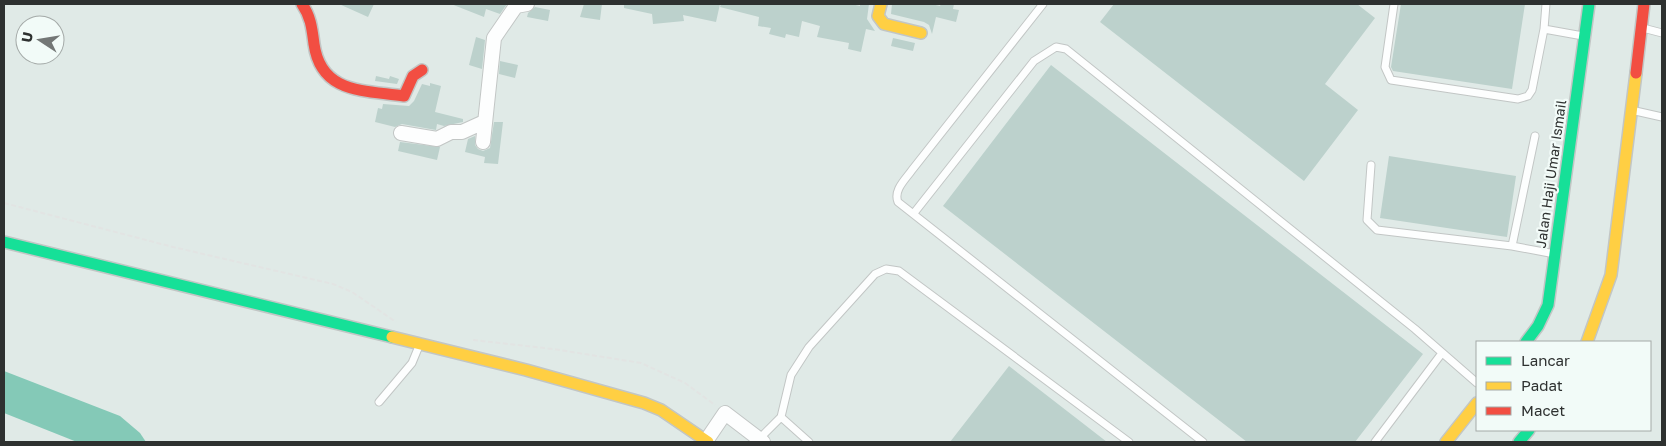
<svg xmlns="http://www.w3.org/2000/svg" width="1666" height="446" font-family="'Golos Text',sans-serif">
  <rect width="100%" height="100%" fill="#f4f9f7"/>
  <path fill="#e0eae7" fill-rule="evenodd" d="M4 4H1662V442H4ZM25 25H55V55H25ZM1477 342H1650V430H1477Z"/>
  <path fill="#84c9b7" d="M4 371 120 416 140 433 146 442H77L4 413Z"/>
  <path fill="#bcd1cc" d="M339 4H374L368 17Z
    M451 4H507L500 14 486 9 484 17Z
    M584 4H602L600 20 580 17Z
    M624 4H720L716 22 683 15 684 21 653 24 652 14 624 8Z
    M721 4H851L860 6V4H869L867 19 875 31 866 29 861 52 848 49 849 43 817 37 820 26 802 21 799 37 786 34 785 38 769 34 771 28 758 26 759 17 720 7Z
    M892 4H931L940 6 941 4H954L953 9 959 10 956 22 936 17 932 34 929 25 924 22 891 14Z
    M1114 4H1357L1375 18 1325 84 1358 110 1304 181 1100 22Z
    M1401 4H1525L1512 89 1393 71 1391 67Z
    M535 7 550 10 548 21 527 17 528 13Z
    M476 37 485 40 482 69 469 65Z
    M893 38 915 43 913 51 891 46Z
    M500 61 518 65 515 78 499 74Z
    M1051 65 1423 354 1355 442H1247L943 206Z
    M376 76 389 79 390 76 399 79 397 84 375 81Z
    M430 83 441 86 435 112 463 119V122L444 126 437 124 436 130 402 124 395 127 375 122 378 108 382 109 383 104 409 106 414 101 422 84 430 86Z
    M494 122H503L498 164 484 163 485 157 465 152 468 139 475 136V145L478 149 483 151 490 148Z
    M400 142 440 147 437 160 398 151Z
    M1389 156 1516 176 1507 237 1380 218Z
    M1009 366 1107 442H950Z"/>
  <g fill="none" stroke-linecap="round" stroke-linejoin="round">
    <defs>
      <path id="lane" d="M1043 4 912 170C906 179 893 190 898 202L1203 442
        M1394 4 1385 67 1391 80 1518 99 1528 96 1532 90 1544 29 1546 4
        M1643 28 1662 33
        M1544 29 1583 36
        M1631 110 1662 117
        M1535 136 1512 246 1555 254
        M1371 165 1367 220 1377 230 1512 246
        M914 213 1034 61 1056 47 1066 49 1415 329 1477 383
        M379 402 412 363 419 346
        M781 417 791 375 809 347 875 274 886 269 899 271 1129 442
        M759 439 781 417 809 442
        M1375 442 1442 353"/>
      <path id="street" d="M401 133 437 139 451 132H462L484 122
        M483 142 494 38 516 6 527 4
        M706 441 725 413 763 442"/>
      <path id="fast" d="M4 242 392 337
        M1526 342 1538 326 1548 305 1589 4
        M1519 442 1529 430"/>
      <path id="slow" d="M881 4 878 16 884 24 921 33
        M392 337 526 370 644 403 661 410 708 442
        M1587 342 1611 275 1636 73
        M1446 442 1477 403"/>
      <path id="jam" d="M302 4C311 17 312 29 314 44 321 94 364 90 404 96L413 76 422 70
        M1636 73 1644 4"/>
    </defs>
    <use href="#lane" stroke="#c2c6c5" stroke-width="9"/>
    <use href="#street" stroke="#c2c6c5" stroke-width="16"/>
    <use href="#fast" stroke="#c2c6c5" stroke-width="14"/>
    <use href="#slow" stroke="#c2c6c5" stroke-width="14"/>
    <use href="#jam" stroke="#c2c6c5" stroke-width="14"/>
    <path stroke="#e2e4e3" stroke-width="2" stroke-dasharray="5 2.5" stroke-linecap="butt" d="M4 203 173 247 333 284 352 292 396 322
      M473 340 553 349 641 363 685 383 715 405"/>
    <use href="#lane" stroke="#fdfefe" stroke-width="7"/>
    <use href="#street" stroke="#fdfefe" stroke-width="14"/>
    <use href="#fast" stroke="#16e098" stroke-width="11"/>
    <use href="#slow" stroke="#ffcf43" stroke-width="11"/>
    <use href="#jam" stroke="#f24e42" stroke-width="11"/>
  </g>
  <g text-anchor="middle" stroke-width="4.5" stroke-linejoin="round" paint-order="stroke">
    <g font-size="14" fill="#2e3130" stroke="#f2fbf8">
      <text transform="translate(1551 174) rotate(-82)" y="5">Jalan Haji Umar Ismail</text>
    </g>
  </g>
  <rect width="1666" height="446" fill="none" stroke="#2e3130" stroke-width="10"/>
  <rect x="1476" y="341" width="175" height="90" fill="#f2fbf8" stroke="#a4aaa8"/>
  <rect x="1486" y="357" width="25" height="8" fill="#16e098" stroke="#a4aaa8"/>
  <text x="1521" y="366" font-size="15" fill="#2e3130">Lancar</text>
  <rect x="1486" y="382" width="25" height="8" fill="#ffcf43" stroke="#a4aaa8"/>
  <text x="1521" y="391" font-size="15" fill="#2e3130">Padat</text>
  <rect x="1486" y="407" width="25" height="8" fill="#f24e42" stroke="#a4aaa8"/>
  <text x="1521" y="416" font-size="15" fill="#2e3130">Macet</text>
  <g transform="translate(40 40) rotate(282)"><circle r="24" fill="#f2fbf8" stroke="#a4aaa8"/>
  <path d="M0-4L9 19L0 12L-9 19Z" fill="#737776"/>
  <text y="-8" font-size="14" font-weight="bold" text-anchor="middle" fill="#2e3130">U</text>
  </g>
</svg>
